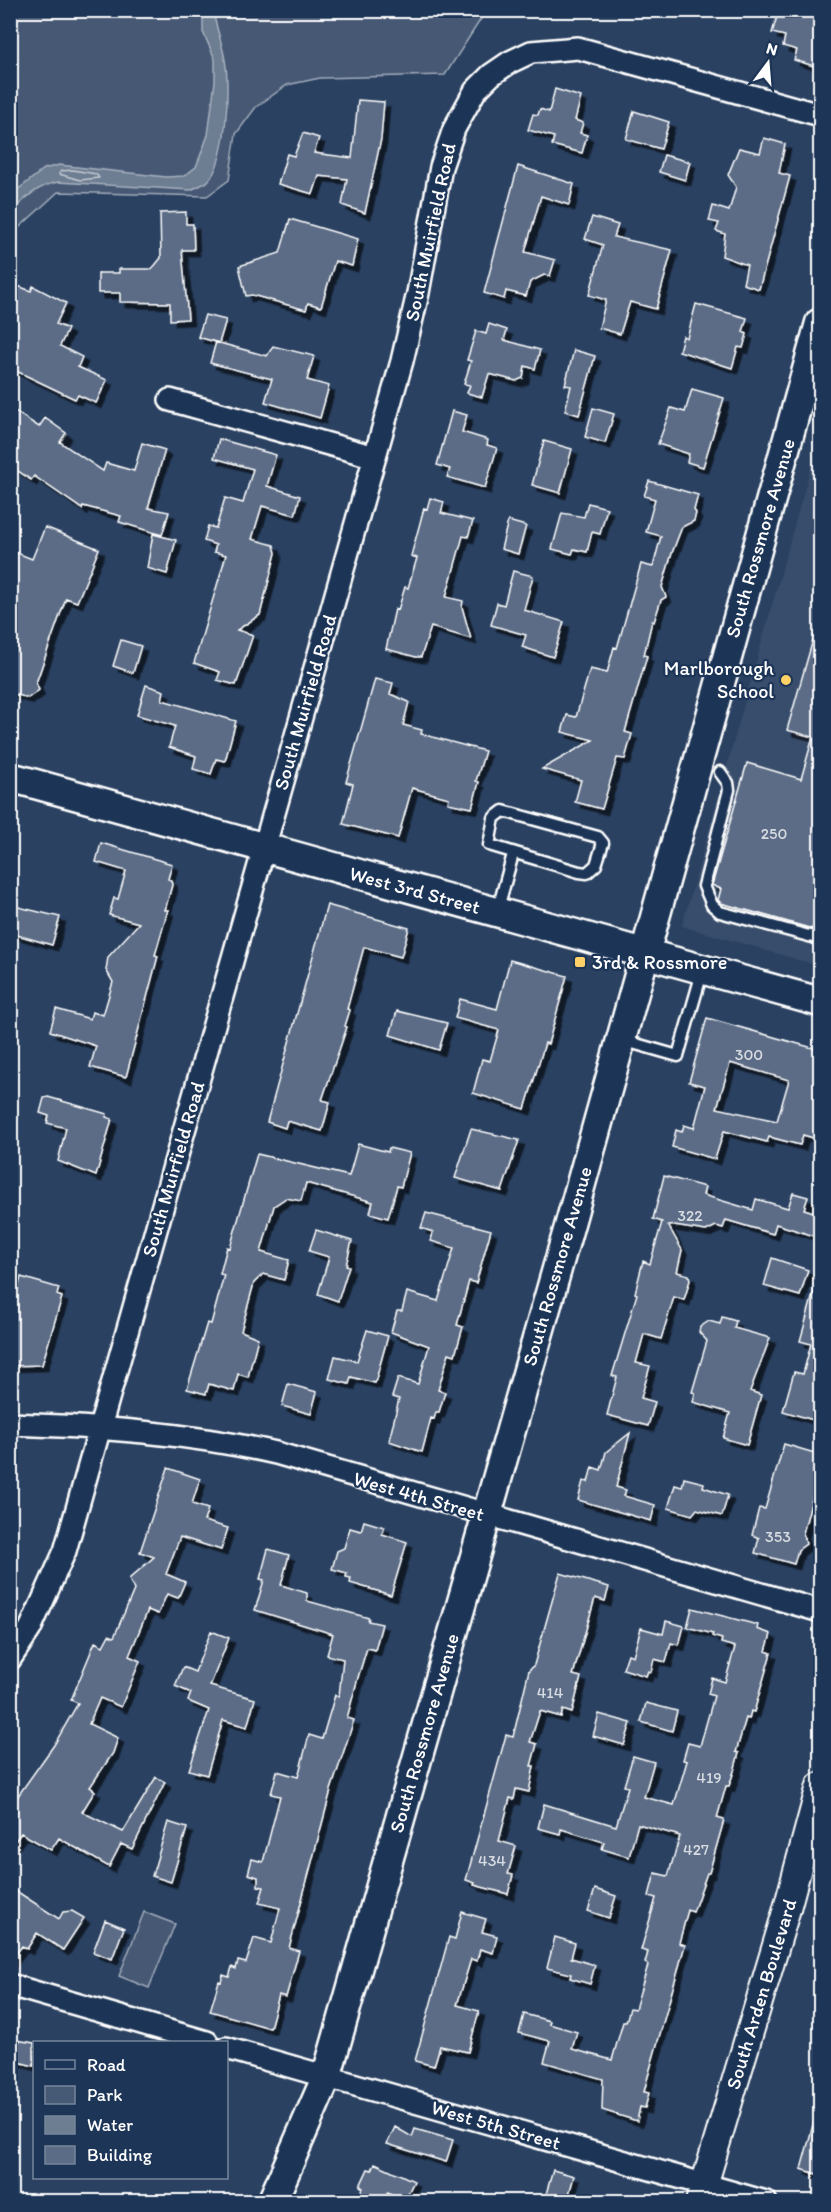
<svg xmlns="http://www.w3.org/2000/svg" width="831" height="2212" font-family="Itim,sans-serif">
  <defs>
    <filter id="shadow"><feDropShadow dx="5.5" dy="5.5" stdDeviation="0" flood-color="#0009"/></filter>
  </defs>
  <rect width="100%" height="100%" fill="#2a4161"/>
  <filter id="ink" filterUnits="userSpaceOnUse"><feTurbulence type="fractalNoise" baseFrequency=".0167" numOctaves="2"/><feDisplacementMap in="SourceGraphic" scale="12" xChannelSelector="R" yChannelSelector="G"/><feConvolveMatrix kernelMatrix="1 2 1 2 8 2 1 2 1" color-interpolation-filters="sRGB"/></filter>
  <g filter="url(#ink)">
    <path fill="#394e6c" d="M820 434V966L682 926Z"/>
    <path fill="#465975" stroke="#a2acba" stroke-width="1.5" d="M11 11H486L445 75 320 78 287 85 256 107 236 134 229 180 207 196 58 192 11 235Z
      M144 1912 175 1924 149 1988 119 1976Z"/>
    <path fill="#6d7d92" stroke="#a7b1be" stroke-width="1.5" d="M203 11H213C216 27 222 43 225 60 230 86 227 164 207 182 202 185 195 188 190 190L58 182C37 186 25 198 11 213V195L44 169 59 165 166 177 184 176 196 167 208 135 215 81V59L203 32Z"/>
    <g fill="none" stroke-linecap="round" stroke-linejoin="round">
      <path stroke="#c5cbd3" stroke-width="1.5" d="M73 170 96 174 99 178 80 180 59 174 61 171Z"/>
    </g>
    <path fill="#5b6c86" stroke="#fff" stroke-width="1.5" fill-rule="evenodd" filter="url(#shadow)" d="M779 10H820V42L814 66 794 60 797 50 783 46 785 36 772 33Z
      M555 89 581 97 575 120 583 123 580 133 587 135 582 153 552 145 554 137 528 130 533 114 538 115 540 109 549 112Z
      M358 100 384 102 381 139 365 213 342 205 347 179 319 176 313 194 278 184 287 154 294 156 303 133 319 138 314 153 352 158Z
      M634 111 669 122 661 149 626 139Z
      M764 138 785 144 779 173 790 176 759 289 743 284 747 265 722 256 725 234 716 231 719 223 709 221 713 206 729 211 736 187 728 175 739 148 760 153Z
      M664 155 690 162 685 180 659 172Z
      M518 166 574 184 569 205 541 196 525 252 555 260 550 276 544 275 530 282 526 296 506 291 504 299 484 293Z
      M186 212V224H193L194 250H182L188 319 170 320V303L120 302V293H98V273H119V269H152L161 258 160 213Z
      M592 217 618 225 614 237 672 250 656 309 630 302 620 334 599 328 606 300 589 295 603 245 585 239Z
      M290 219 358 239 352 266 335 261 321 307 308 303 306 310 252 295 246 296 239 266 280 253Z
      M10 283 31 291 33 286 66 303 56 324 68 329 60 346 82 357 78 367 107 380 96 403 78 395 75 399 10 368Z
      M696 304 747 318 743 332 747 334 743 348 738 347 732 368 679 351 683 336 687 338Z
      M205 315 226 320 219 343 198 337Z
      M489 324 507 330 504 340 540 350 535 369 525 366 523 378 516 381 489 374 482 397 467 393 470 385 464 384 471 361 467 360 476 331 486 334Z
      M216 342 267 356 273 346 314 356 307 380 329 386 320 418 265 402 272 379 210 363Z
      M574 350 595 356 579 415 565 411 571 386 565 385Z
      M692 389 724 398 703 467 687 462 689 454 658 444 671 408 685 412Z
      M10 408 39 427 45 418 66 433 60 442 103 471 106 463 134 471 142 443 165 450 148 508 169 512 162 535 119 522 121 516 83 506 82 509 34 476 31 480 14 468 17 464 10 460Z
      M593 408 614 414 605 443 585 437Z
      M452 411 467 415 462 432 488 440 487 445 497 448 485 488 447 477 450 469 437 465Z
      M219 439 276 455 267 486 300 496 295 515 262 506 252 539 274 545 276 553 260 615 237 630 253 635 236 685 217 680 220 672 194 663 226 555 214 552 216 545 204 541 208 526 216 528 225 498 243 503 253 469 214 458Z
      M544 441 572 449 560 493 532 485Z
      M649 481 698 495 694 510 696 513 694 521 682 527 672 553 662 587 666 597 661 600 654 622 652 621 644 655 647 656 625 732 632 734 625 759 617 758 602 809 575 802 581 780 542 769 593 740 562 732 567 715 576 717 590 669 607 673 614 647 617 648 641 564 653 567 661 536 646 532 655 499 644 496Z
      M430 498 444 502 441 513 473 521 468 537 463 536 446 597 463 601 462 607 471 639 431 627 421 657H416L386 649 395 609 398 610 405 587 408 588 417 558 411 556 424 508 427 509Z
      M588 503 607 508 600 534 592 532 587 552 574 549 572 554 552 549 562 513 584 517Z
      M508 521 526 526 518 554 501 549Z
      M45 527 99 549 77 602 66 598 36 683 39 690 28 698 10 693V592L14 581 10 579V550L32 559Z
      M153 534 176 540 167 574 147 568Z
      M513 571 533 576 524 610 564 622 553 657 522 647 526 635 491 625 497 603 504 605Z
      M816 629H820V931L721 903 718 900 721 889 712 885 747 763 801 779 813 737 787 730Z
      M121 640 141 646 133 673 113 666Z
      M375 679 393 683 390 694 409 702 403 725 422 730 421 734 485 751 476 781 479 782 472 808 448 803 449 798 412 788 398 838 343 824 353 784 346 782Z
      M146 685 164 691 162 700 236 721 225 761 216 759 211 774 193 769 196 756 169 747 175 726 137 715Z
      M101 843 172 864 168 879 171 880 172 885 165 910H168L155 955 158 956 126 1077 90 1067 96 1046 50 1031 56 1009 90 1019 92 1012 103 1015 113 982 106 970 108 957 139 923 109 915 114 898 118 899 126 871 96 862Z
      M10 905 60 917 52 945 10 933Z
      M327 905 409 928 401 957 364 947 347 1009 350 1010 345 1026 347 1027 322 1100 330 1102 322 1131 287 1121 285 1128 267 1122Z
      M510 960 567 976 548 1044 545 1043 525 1109 473 1093 482 1059 490 1061 499 1030 455 1018 460 999 497 1009Z
      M397 1011 447 1023 439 1050 390 1035Z
      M707 1018 820 1050V1140L803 1135 800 1145 769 1137 767 1142 724 1131 715 1159 672 1147 676 1130 682 1132 684 1125 694 1128 705 1086 689 1082ZM730 1063 789 1080 777 1121 717 1108Z
      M48 1097 107 1114 106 1117 112 1119 96 1176 58 1161 66 1128 47 1123 49 1116 40 1113 44 1098Z
      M471 1129 519 1140 502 1191 455 1178Z
      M358 1144 388 1152 389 1148 410 1153 401 1187 397 1186 388 1218 370 1213 373 1202 306 1183 301 1201 286 1198 274 1206 261 1252 289 1260 284 1280 263 1274 254 1283 241 1331 258 1338 248 1377 238 1374 234 1391 209 1384 206 1394 187 1389 207 1323 211 1324 224 1275 220 1274 227 1247 230 1248 257 1154 349 1176Z
      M664 1176 705 1187 703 1195 753 1210 756 1199 788 1208 793 1193 808 1197 804 1209 820 1214V1238L776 1224 773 1234 726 1220 723 1228 716 1226 706 1231 668 1225 682 1250 677 1272 689 1275 690 1280 684 1300 674 1297 661 1339 644 1334 636 1363 650 1366 641 1398 655 1402 648 1426 607 1415 617 1377 612 1376 637 1294 635 1293 643 1261 650 1264 662 1222 653 1219Z
      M426 1213 491 1230 476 1283 469 1281 457 1325 463 1327 455 1355 449 1353 438 1390 445 1392 439 1412H436L434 1419 431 1418 422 1452 389 1441 399 1399 392 1397 398 1378 418 1384 429 1346 391 1332 397 1311H402L407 1292 438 1301 454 1248 431 1241 433 1232 421 1228Z
      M316 1230 352 1241 346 1265 349 1266 338 1301 318 1294 329 1257 309 1251Z
      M772 1258 808 1270 800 1296 764 1286Z
      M21 1277 59 1288 57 1295 62 1297 42 1365 10 1366V1318Z
      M816 1284 820 1285V1422L783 1411 794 1372 803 1374 811 1344 800 1341Z
      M722 1317 736 1321 734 1328 770 1338 750 1391 761 1395 747 1445 723 1438 730 1413 693 1402 695 1393 692 1392 707 1341 699 1332 700 1327 709 1321 720 1324Z
      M367 1330 388 1336 375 1383 351 1377 349 1384 329 1379 335 1356 357 1361Z
      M288 1384 317 1392 311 1414 282 1406Z
      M630 1433 616 1487 626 1490 624 1496 655 1505 651 1521 578 1500 583 1481 588 1482 592 1467 601 1470 606 1452Z
      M784 1444 818 1454 813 1474 818 1477 803 1533 806 1544 798 1550 794 1564 755 1553 759 1538 752 1535 759 1508 765 1509Z
      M168 1468 200 1479 192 1504 208 1509 204 1521 228 1528 221 1550 180 1537 166 1574 185 1582 178 1598 167 1594 158 1614 148 1610 129 1656 140 1661 121 1707 100 1698 89 1724 118 1738 113 1753 90 1787 95 1791 82 1812 123 1832 156 1777 165 1782 132 1849 121 1844 109 1867 59 1838 51 1850 21 1833 10 1848V1807L54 1745 78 1703 71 1700 95 1642 103 1646 109 1635 114 1637 134 1590 129 1579 154 1557 140 1552Z
      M684 1478 704 1483 703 1487 728 1495 722 1516 697 1509 692 1515 668 1508 675 1485 682 1487Z
      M364 1521 384 1527 382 1534 407 1542 391 1595 350 1583 351 1578 346 1577 347 1573 332 1569 337 1551 344 1548 350 1528 361 1531Z
      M268 1549 289 1555 281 1585 307 1593V1601L369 1618 368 1621 382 1624 375 1650 367 1648 359 1674 347 1718 354 1720 331 1790 289 1948 299 1951 286 1997 279 1995 270 2028 210 2011 219 1981 221 1982 223 1975 229 1977 232 1967 236 1969 238 1961 246 1963 254 1938 271 1943 280 1908 259 1903 264 1887 258 1886V1877L248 1874 252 1859 263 1862 280 1796 271 1794 277 1771 298 1777 309 1735 322 1739 335 1695 339 1696 343 1659 327 1655 333 1634 255 1610 264 1580 260 1579Z
      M560 1573 609 1587 605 1601 595 1598 573 1675 581 1677 572 1713 563 1710 561 1717 540 1711 530 1742 537 1744 531 1766H534L529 1792 516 1789 514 1799 510 1798 499 1841 516 1846 508 1874 513 1875 508 1894 474 1885 475 1883 466 1880 506 1735 513 1737 529 1670 534 1665Z
      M692 1608 758 1625 757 1629 771 1634 766 1651 771 1653 754 1712 751 1711 749 1719 746 1718 736 1752 739 1753 734 1771 729 1786H726L717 1818 724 1820 709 1873H707L693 1912 688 1910 679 1943 685 1945 647 2080 644 2092 649 2093 645 2108 640 2107 637 2121 602 2110 603 2079 544 2062 550 2041 519 2033 524 2014 550 2021 549 2024 577 2032 572 2049 612 2060 623 2022H626L630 2008 635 2009 648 1965 645 1963 648 1952 641 1950 656 1898 649 1896 655 1873 668 1876 680 1836 638 1824 629 1857 602 1849 604 1842 561 1829 560 1834 538 1828 544 1804 616 1826 628 1787 624 1786 633 1756 654 1762 644 1797 674 1805 687 1761 683 1760 688 1743 700 1746 714 1696 708 1694 712 1678 725 1682 735 1647 721 1643 722 1639 712 1636 713 1634 687 1627Z
      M666 1621 684 1626 679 1645 671 1643 666 1662 654 1659 651 1672 648 1671 646 1676 623 1669 628 1654 633 1656 641 1628 663 1634Z
      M211 1631 229 1638 210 1686 255 1699 247 1727 223 1720 207 1775 189 1770 209 1710 188 1701 191 1693 175 1686 183 1667 195 1672Z
      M646 1703 677 1711 672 1731 641 1722Z
      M599 1714 631 1723 624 1745 593 1736Z
      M168 1822 187 1828 171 1882 152 1876Z
      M10 1887 59 1919 63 1912 72 1911 84 1918 63 1950 37 1933 27 1949 22 1946 10 1962Z
      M595 1889 616 1896 609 1918 588 1911Z
      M462 1912 486 1919 482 1932 497 1936 493 1953 480 1949 477 1961 471 1959 457 2005 479 2011 468 2052 440 2046 434 2066 415 2061 449 1937 455 1939Z
      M105 1920 124 1928 112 1959 93 1952Z
      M555 1937 575 1943 571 1958 595 1965 590 1984 570 1978 571 1974 547 1968Z
      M10 2039 34 2043V2066L10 2060Z
      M816 2114H820V2175L801 2169Z
      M395 2127 412 2137 415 2129 453 2140 446 2162 387 2144Z
      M375 2163 414 2181 404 2201 388 2192 383 2202H356L363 2188 360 2186 368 2169 372 2170Z
      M553 2170 574 2176 567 2202H546L548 2194H546Z"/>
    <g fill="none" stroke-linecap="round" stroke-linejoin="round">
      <defs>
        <path id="service" d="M720 772 728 783 729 790 704 886 712 905 720 912 820 939
          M503 811 598 837 603 843 596 865 587 873 579 872 489 845 494 818Z
          M497 912 513 854
          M622 1040 678 1056 703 969"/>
        <path id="minor" d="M170 400 375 457
          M10 1424C101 1427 188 1433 276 1453L820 1611
          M10 1659 30 1629 65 1551 402 361 418 293 441 167 454 129 475 91 491 75 510 62 531 52 578 48 820 115
          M10 1985 207 2042
          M226 2048 766 2202"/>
        <path id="tertiary" d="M699 2202 786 1912 820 1786"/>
        <path id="secondary" d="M10 777 820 1002
          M272 2202 326 2078 569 1227 820 323"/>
      </defs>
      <use href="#service" stroke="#fff" stroke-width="15"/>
      <use href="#minor" stroke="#fff" stroke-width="26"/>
      <use href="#tertiary" stroke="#fff" stroke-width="30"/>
      <use href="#secondary" stroke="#fff" stroke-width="33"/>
      <use href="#service" stroke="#1d3557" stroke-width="10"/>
      <use href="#minor" stroke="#1d3557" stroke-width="21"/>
      <use href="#tertiary" stroke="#1d3557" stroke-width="26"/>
      <use href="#secondary" stroke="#1d3557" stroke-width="28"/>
    </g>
  </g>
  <g fill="#ffd166" stroke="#1d3557" stroke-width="2">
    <circle cx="786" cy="680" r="6"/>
    <rect x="574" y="956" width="12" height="12" rx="3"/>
  </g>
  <g text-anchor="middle" stroke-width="4.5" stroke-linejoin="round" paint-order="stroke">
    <g font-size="16" fill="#d6dae1">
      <text x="774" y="839">250</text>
      <text x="749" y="1060">300</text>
      <text x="690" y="1221">322</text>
      <text x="778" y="1542">353</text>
      <text x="550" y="1698">414</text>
      <text x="709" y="1783">419</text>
      <text x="696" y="1855">427</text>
      <text x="492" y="1866">434</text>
    </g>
    <g font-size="20" fill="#fff" stroke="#1d3557">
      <text transform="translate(430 232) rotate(-78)" y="7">South Muirfield Road</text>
      <text transform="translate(760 538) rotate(-74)" y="7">South Rossmore Avenue</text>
      <text transform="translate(305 702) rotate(-74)" y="7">South Muirfield Road</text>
      <text transform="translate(415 890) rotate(15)" y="7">West 3rd Street</text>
      <text transform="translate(173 1169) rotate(-74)" y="7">South Muirfield Road</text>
      <text transform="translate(557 1266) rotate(-74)" y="7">South Rossmore Avenue</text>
      <text transform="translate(419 1496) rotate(16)" y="7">West 4th Street</text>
      <text transform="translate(424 1733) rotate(-74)" y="7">South Rossmore Avenue</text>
      <text transform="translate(761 1994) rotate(-73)" y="7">South Arden Boulevard</text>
      <text transform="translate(496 2125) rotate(16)" y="7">West 5th Street</text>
    </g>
    <g font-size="20" fill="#fff" stroke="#1d3557" text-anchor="end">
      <text x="774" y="675">Marlborough<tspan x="774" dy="23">School</tspan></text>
      <text x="592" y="969" text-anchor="start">3rd &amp; Rossmore</text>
    </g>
  </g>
  <rect width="831" height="2212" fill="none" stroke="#1d3557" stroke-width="36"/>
  <rect x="18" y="18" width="795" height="2176" fill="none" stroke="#fff" stroke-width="2" filter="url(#ink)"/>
  <rect x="33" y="2041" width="195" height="138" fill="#1d3557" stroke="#77869a" stroke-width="1.5"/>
  <rect x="45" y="2060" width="30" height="9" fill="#1d3557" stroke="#77869a" stroke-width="1.5"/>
  <text x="87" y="2071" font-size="18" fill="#ffffff">Road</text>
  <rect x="45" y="2086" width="30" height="18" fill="#465975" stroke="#77869a" stroke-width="1.5"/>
  <text x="87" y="2101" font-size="18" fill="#ffffff">Park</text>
  <rect x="45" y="2116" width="30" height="18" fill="#6d7d92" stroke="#77869a" stroke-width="1.5"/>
  <text x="87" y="2131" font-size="18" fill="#ffffff">Water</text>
  <rect x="45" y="2146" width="30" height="18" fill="#5b6c86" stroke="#77869a" stroke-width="1.5"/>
  <text x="87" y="2161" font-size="18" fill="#ffffff">Building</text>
  <g transform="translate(768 63) rotate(16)" stroke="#1d3557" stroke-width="4.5" paint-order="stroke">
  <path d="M0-4.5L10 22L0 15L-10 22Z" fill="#ffffff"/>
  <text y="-9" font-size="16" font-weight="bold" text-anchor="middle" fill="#ffffff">N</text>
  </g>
</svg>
